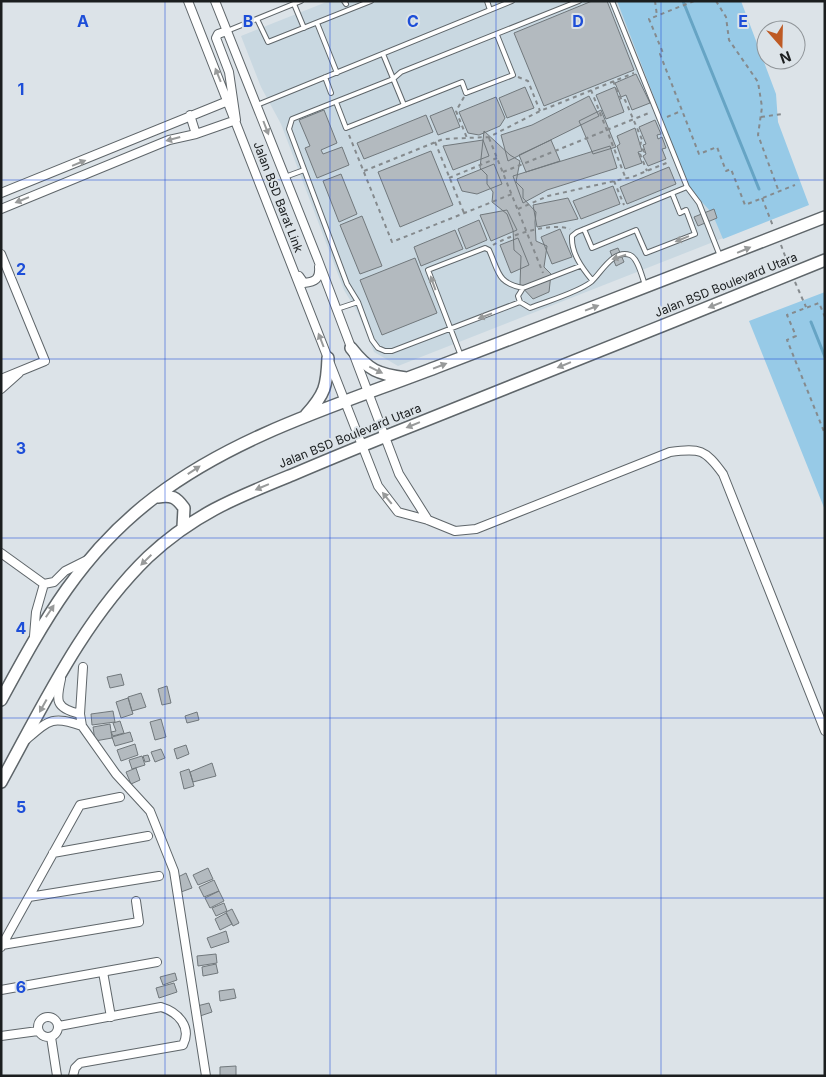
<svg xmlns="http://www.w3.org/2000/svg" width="826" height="1077" font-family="Inter,sans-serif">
  <rect width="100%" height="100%" fill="#dce3e8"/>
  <path fill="#c9d8e1" d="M329 1H647L731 235 398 366 374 352 358 313 344 290 281 124 261 87 241 36Z"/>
  <path fill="#97cae7" d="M617 1H741L776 94 778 122 809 205 723 239 712 213 689 188Z
    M825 292V510L749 321Z"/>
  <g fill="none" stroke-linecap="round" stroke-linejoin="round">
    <path stroke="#66a4c4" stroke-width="3" d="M683 1 759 189
      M811 322 825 357"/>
  </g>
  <path fill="#b3babf" stroke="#71787c" d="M592 1H607L634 70 544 106 514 33Z
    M636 74 650 103 632 110 626 95 621 97 615 83Z
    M525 87 534 108 507 118 499 98Z
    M615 87 624 112 606 119 596 95Z
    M589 96 599 116 508 161 501 135 532 125Z
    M496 97 505 118 500 126 479 135 468 133 459 112Z
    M452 107 460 127 438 135 430 116Z
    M324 110 337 143 321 150 323 154 342 147 349 165 317 178 305 148 310 146 299 120Z
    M601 110 616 147 593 154 579 121Z
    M426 115 433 132 364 159 357 143Z
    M655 120 661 134 657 135 658 139 662 137 666 148 662 149 666 159 648 166 643 156 646 154 643 145 646 144 639 127Z
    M635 128 642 151 638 152 642 163 625 169 617 146 620 144 617 136Z
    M484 131 510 155 520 161 516 182 523 189V198L536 212 535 222 536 241 547 246 544 267 551 274 549 292 533 299 520 285 521 256 514 250 513 230 507 214 492 202 493 192 487 184V175L480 168Z
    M483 140 489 156 453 170 443 146Z
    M551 140 560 161 526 172 519 155Z
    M610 146 617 168 547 190 523 203 513 176Z
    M431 151 453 205 400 227 378 172Z
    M494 164 502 184 477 194 462 191 457 179Z
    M669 167 676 184 627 204 620 187Z
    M341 174 357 214 339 222 323 181Z
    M613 186 620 204 581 219 573 201Z
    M568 198 578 219 537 227 533 205Z
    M714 209 717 218 698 226 694 217Z
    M507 210 517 230 491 241 480 215Z
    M362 216 382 266 360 274 340 225Z
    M479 220 487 240 466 249 458 229Z
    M560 229 572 257 552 264 541 237Z
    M455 230 463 249 421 266 414 247Z
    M518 238 529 265 511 273 500 245Z
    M618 248 624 262 616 266 610 251Z
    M415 258 437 313 382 335 360 280Z
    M121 674 124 685 110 688 107 677Z
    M167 686 171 703 162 705 158 689Z
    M141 693 146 707 132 711 128 697Z
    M128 698 133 714 121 718 116 702Z
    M113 711 115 722 92 725 91 714Z
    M197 712 199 720 187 723 185 716Z
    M161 719 166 737 155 740 150 722Z
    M120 721 124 733 113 736 111 732 116 731 113 723Z
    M110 724 112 738 95 741 93 727Z
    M130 732 133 741 115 746 112 737Z
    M135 744 138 755 121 761 117 750Z
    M186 745 189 754 177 759 174 749Z
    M161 749 165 758 155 762 151 752Z
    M148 755 150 761 145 762 143 756Z
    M142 756 145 765 132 769 129 760Z
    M212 763 216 776 193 782 190 772Z
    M136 768 140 780 131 784 126 772Z
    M189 769 194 786 184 789 180 772Z
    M208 868 213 879 198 885 193 875Z
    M186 873 192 888 181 892 176 878Z
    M214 880 219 891 204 897 199 887Z
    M219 891 224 901 210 908 205 898Z
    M224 903 227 911 216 916 212 908Z
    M232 909 239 923 233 926 226 912Z
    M226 913 232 924 220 930 215 919Z
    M226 931 229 942 211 948 207 938Z
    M216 954 217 963 198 966 197 956Z
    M216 964 218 973 203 976 202 967Z
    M175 973 177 980 163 985 160 977Z
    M174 983 177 992 159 998 156 988Z
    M234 989 236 998 220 1001 219 991Z
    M209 1003 212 1012 200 1016 197 1006Z
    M236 1066V1076H220V1067Z"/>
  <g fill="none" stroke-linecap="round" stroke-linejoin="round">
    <defs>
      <path id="service" d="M344 1 346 4
        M487 1 490 10
        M612 1 687 187 699 203 720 256
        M294 4 304 28
        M257 19 268 42 371 1
        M317 23 337 73
        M227 31 301 1
        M383 54 404 105
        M325 77 331 93
        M336 102 346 128 462 82 466 93 513 75 497 35
        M257 105 512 1
        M285 177 304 170
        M584 229 592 248 636 230 646 253 695 234 686 210 680 213 672 193
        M580 266 523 288 518 296 520 302 530 308C547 301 577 293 591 282 601 273 613 249 630 255 638 258 642 277 645 285
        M592 280C582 268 571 253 572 236L577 232 687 187
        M520 302 392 351H385L378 348 372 340 358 302 347 284 289 129 292 119 393 79 401 72 579 1
        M337 309 358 302
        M461 356 428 270 485 248 489 250C499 272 497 283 523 288"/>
      <path id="minor" d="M188 1 378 486 398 512 428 520 455 531 476 529 670 452C700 448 705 449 723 474L825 731
        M215 1 318 260 399 474 428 520
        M190 115 196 134
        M1 193 228 101
        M1 209 169 140 196 134 236 120 229 72 216 38 218 34 227 31
        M1 254 45 361 1 379
        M299 276 304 283C315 282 320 279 319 267
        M1 389 19 373
        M1 553 44 584
        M34 636 36 612 44 584 54 582 65 571 87 560
        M83 667 80 714 82 726 116 774 150 811 174 871 206 1076
        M61 679C56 701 55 708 80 714
        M27 739C50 719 53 716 82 726
        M53 853 148 836
        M29 897 159 876
        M2 945 139 922 136 901
        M1 947 80 805 120 797
        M103 972 111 1017
        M1 990 157 962
        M38 1027a10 10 0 1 1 20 0a10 10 0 1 1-20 0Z
        M59 1026 161 1007C178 1012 192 1027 183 1045L80 1063 75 1068 73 1076
        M1 1036 38 1031
        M51 1037 57 1076"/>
      <path id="secondary" d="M351 348C369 371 378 374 406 378
        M306 415C325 394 327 386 328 358
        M158 497C172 495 176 497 184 508L183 527
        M1 700C45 619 81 553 155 497 238 434 341 404 437 367 567 318 695 267 825 217
        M1 782C44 704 83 620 148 557 194 514 235 498 292 475 334 457 376 440 419 423 554 369 690 315 825 260"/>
    </defs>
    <use href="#service" stroke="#5f666a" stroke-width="6"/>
    <use href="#minor" stroke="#5f666a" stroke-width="10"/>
    <use href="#secondary" stroke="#5f666a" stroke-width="14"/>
    <path stroke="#858a8d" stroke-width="2" stroke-dasharray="4 4" stroke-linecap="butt" d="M655 1 657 16
      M694 1 649 19 663 53 660 54 699 154 717 147 726 171 731 169 745 205 795 185
      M716 1 726 17 729 40 758 82 762 107 758 135 779 192
      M518 77 528 81 540 111
      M613 81 622 101 625 100 643 142 640 143 644 152 640 154 647 171
      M591 90 626 179
      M464 97 456 111 467 138
      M667 117 681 111
      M761 117 782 114
      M349 135 392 242 512 194
      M489 138 543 273
      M435 142 464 213
      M364 171 443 139 489 137 540 111 634 73
      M503 172 649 113
      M449 178 497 158
      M614 181 624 205
      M762 198 773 226
      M518 209 548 196 632 177 669 162
      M493 245C510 235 551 222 570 229
      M781 245 788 264
      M795 282 806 307
      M825 317 819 303 787 315 796 336 787 340 825 434"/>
    <use href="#service" stroke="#fff" stroke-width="4"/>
    <use href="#minor" stroke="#fff" stroke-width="8"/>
    <use href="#secondary" stroke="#fff" stroke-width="11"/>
  </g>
  <defs><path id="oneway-solid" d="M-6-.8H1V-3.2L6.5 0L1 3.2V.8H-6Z" transform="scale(1.25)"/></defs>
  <g fill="#989a9a">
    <use href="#oneway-solid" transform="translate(218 75) rotate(-112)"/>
    <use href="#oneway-solid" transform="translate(266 128) rotate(69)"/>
    <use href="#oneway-solid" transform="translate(173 139) rotate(165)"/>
    <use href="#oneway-solid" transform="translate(79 163) rotate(-22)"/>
    <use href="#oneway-solid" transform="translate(22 200) rotate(158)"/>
    <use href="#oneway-solid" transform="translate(682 239) rotate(158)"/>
    <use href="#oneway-solid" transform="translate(744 250) rotate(-23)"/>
    <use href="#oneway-solid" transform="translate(619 257) rotate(162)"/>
    <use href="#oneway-solid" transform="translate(433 283) rotate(-110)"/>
    <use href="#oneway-solid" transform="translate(715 305) rotate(158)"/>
    <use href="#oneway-solid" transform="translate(592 308) rotate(-21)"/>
    <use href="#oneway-solid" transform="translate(485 316) rotate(159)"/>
    <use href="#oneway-solid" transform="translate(321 340) rotate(-111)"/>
    <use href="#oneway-solid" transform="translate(564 365) rotate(158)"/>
    <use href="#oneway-solid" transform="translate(440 366) rotate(-21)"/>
    <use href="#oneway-solid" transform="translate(376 370) rotate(26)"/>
    <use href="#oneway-solid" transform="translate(413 425) rotate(158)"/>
    <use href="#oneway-solid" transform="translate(194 470) rotate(-33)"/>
    <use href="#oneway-solid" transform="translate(262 487) rotate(157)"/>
    <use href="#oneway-solid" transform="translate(387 498) rotate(-129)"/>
    <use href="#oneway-solid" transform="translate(146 560) rotate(136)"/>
    <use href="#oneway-solid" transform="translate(50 611) rotate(-56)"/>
    <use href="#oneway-solid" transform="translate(43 706) rotate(119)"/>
  </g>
  <path fill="none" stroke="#1d4ed8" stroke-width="1" stroke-opacity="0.55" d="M165 1V1076M330 1V1076M496 1V1076M661 1V1076M1 180H825M1 359H825M1 538H825M1 718H825M1 898H825"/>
  <g text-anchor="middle" stroke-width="4" stroke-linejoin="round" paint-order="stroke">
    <g font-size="12" fill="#1b1e1f" stroke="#dce3e8">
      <text transform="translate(278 197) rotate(69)" y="4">Jalan BSD Barat Link</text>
      <text transform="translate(726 285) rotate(-22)" y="4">Jalan BSD Boulevard Utara</text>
      <text transform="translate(350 436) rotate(-22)" y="4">Jalan BSD Boulevard Utara</text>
    </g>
  </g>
  <g font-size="16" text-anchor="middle" font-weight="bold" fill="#1d4ed8" stroke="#dce3e8" stroke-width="4" stroke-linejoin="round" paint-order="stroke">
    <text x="83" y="27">A</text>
    <text x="248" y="27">B</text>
    <text x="413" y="27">C</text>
    <text x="578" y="27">D</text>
    <text x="743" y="27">E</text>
    <text x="21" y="95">1</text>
    <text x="21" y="275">2</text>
    <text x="21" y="454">3</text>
    <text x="21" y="634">4</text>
    <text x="21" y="813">5</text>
    <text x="21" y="993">6</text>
  </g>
  <rect width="826" height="1077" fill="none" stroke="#1b1e1f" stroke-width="5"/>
  <g transform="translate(781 45) rotate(160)"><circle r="24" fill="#dce3e8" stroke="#8f9498"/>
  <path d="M0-4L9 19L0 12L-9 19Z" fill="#be5a24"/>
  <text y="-8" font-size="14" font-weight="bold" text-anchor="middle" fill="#1b1e1f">N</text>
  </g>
</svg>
